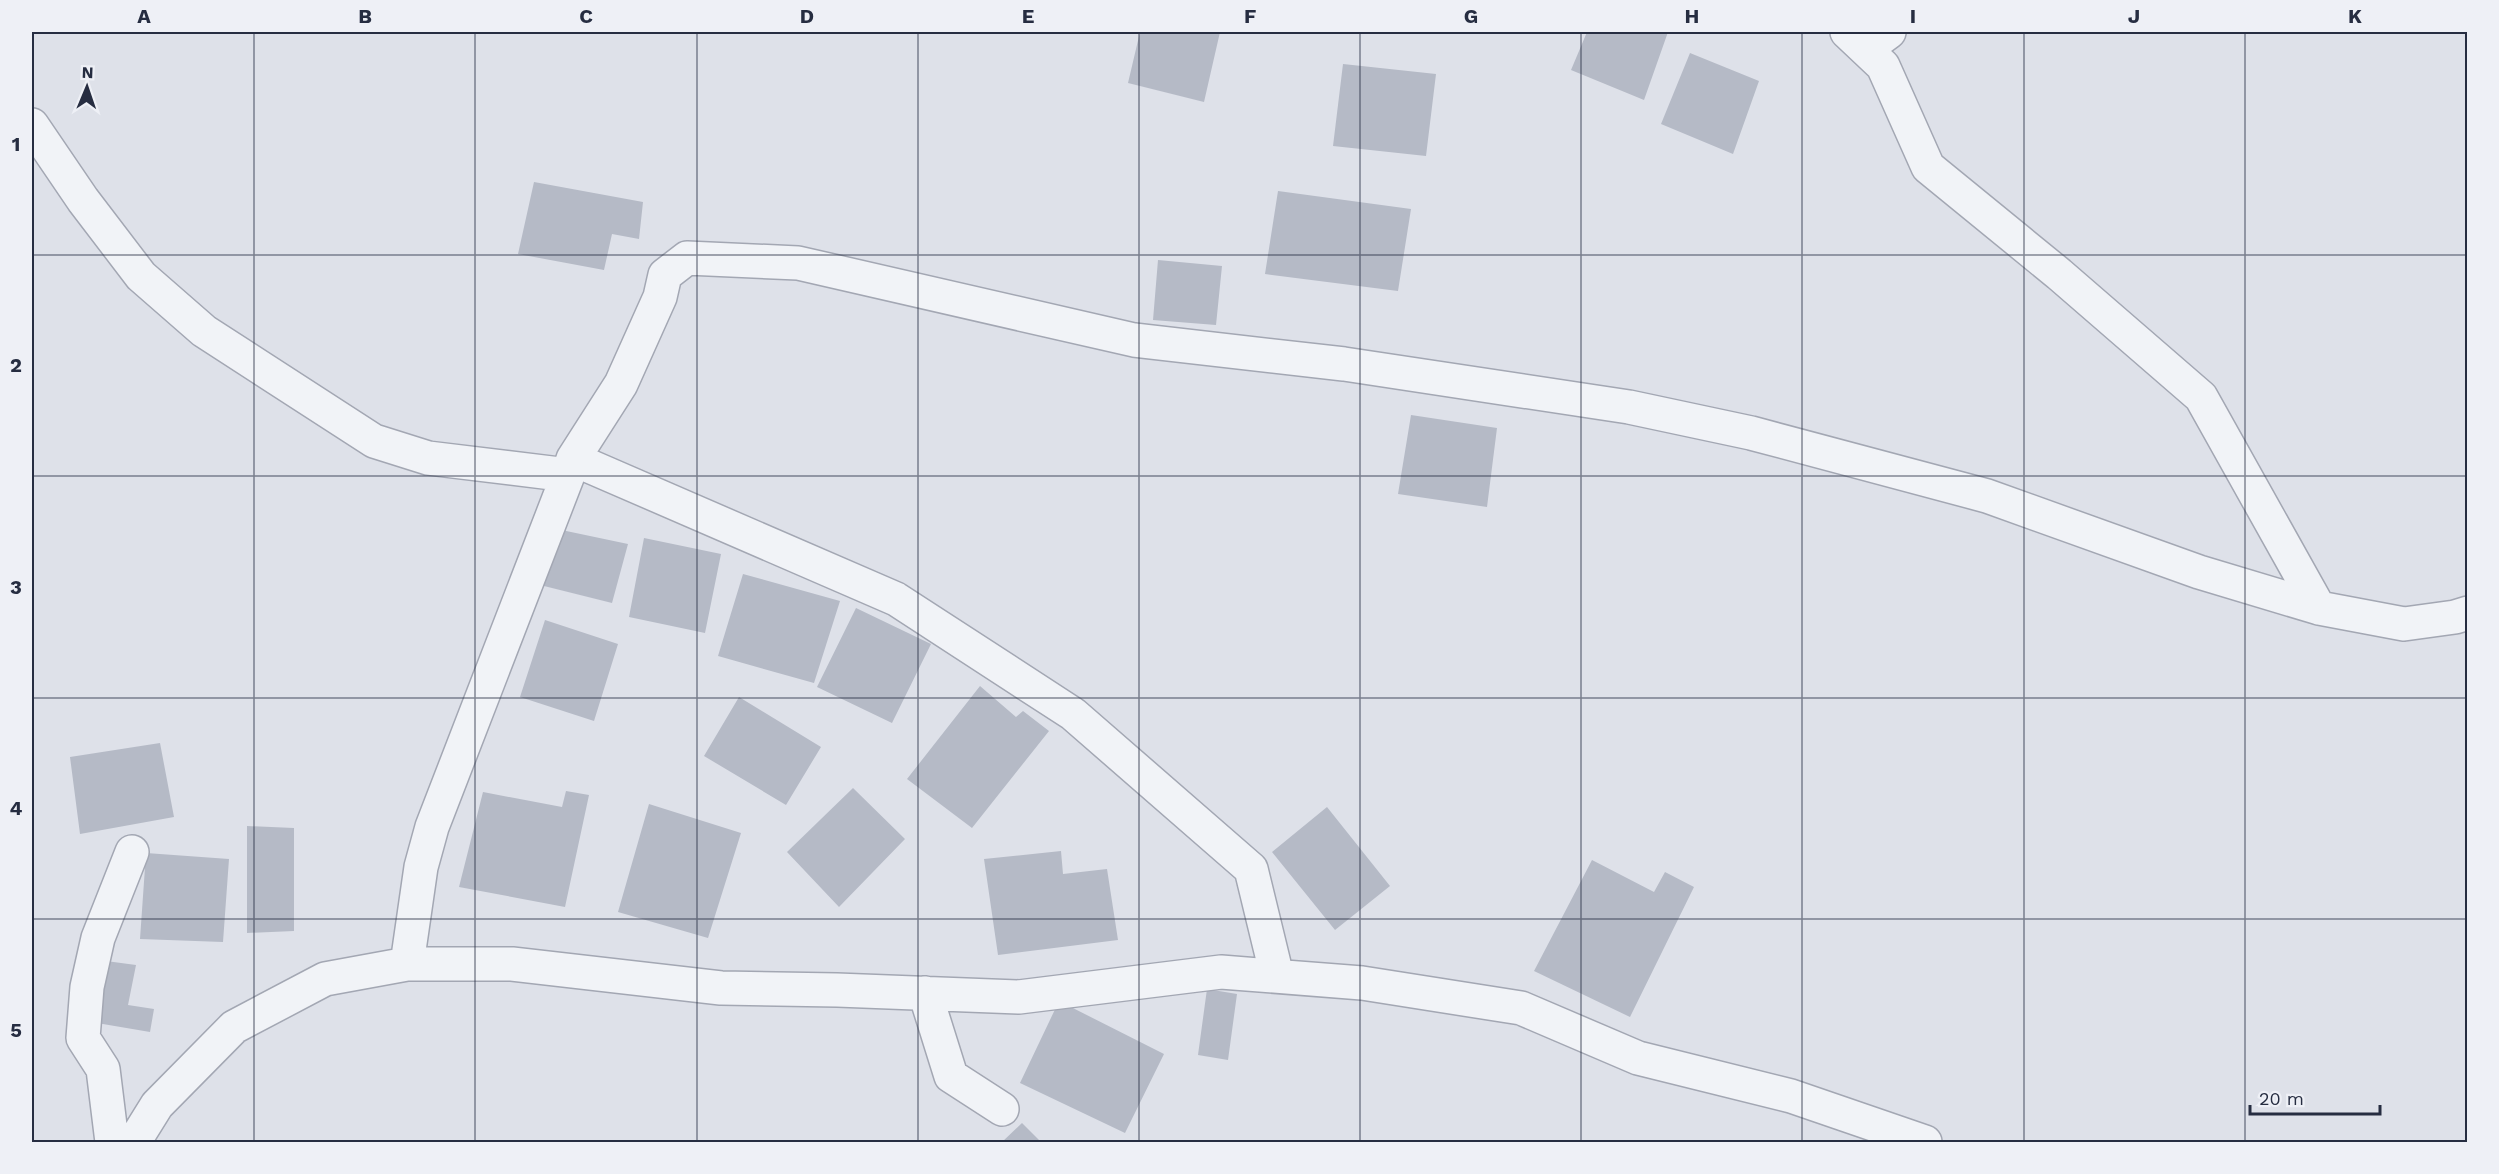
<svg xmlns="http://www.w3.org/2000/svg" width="2499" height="1174" font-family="'Work Sans',sans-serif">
  <rect width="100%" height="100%" fill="#dee1e9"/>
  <path fill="#b5bac6" d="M1140 32H1220L1204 102 1128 83Z
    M1587 32H1668L1644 100 1571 70Z
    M1690 53 1759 81 1733 154 1661 124Z
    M1343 64 1436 74 1426 156 1333 146Z
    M534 182 643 202 639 239 612 234 604 270 518 254Z
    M1278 191 1411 209 1398 291 1265 274Z
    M1158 260 1222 266 1216 325 1153 320Z
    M1411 415 1497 428 1487 507 1398 494Z
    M552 528 628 544 612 603 536 584Z
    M644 538 721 554 705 633 629 617Z
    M743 574 840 601 814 683 718 656Z
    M856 608 931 644 892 723 817 687Z
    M545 620 618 644 594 721 520 697Z
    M980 686 1016 717 1023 711 1049 731 972 828 907 779Z
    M739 697 821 747 786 805 704 756Z
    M160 743 174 817 80 834 70 757Z
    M853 788 905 839 839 907 787 852Z
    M566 791 589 795 565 907 459 887 483 792 562 807Z
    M649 804 741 833 708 938 618 912Z
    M1327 807 1390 886 1335 930 1272 852Z
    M247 826 294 828V931L247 933Z
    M1061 851 1063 874 1107 869 1118 940 998 955 984 859Z
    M146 853 229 859 223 942 140 939Z
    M1592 860 1654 892 1665 872 1694 887 1630 1017 1534 971Z
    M106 961 136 965 128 1005 154 1009 150 1032 97 1023Z
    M1207 989 1237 994 1228 1060 1198 1055Z
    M1059 1001 1164 1054 1125 1133 1020 1083Z
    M1022 1123 1041 1142H1002Z"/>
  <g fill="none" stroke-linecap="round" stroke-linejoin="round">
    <defs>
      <path id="minor" d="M1847 32 1883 66 1928 167 2059 274 2201 397 2319 608
        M1866 49 1889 32
        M32 125 83 200 141 276 204 331 374 441 428 458 568 475 573 459 621 384 660 297 665 275 687 258 798 263 1134 340 1344 364 1629 407 1751 433 1987 496 2199 572 2319 608 2404 624 2455 617 2468 613
        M573 459 896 599 1073 714 1251 869 1277 976
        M407 964 421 867 432 827 568 475
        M925 993 951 1076 1002 1109
        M112 1142 103 1069 83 1038 87 987 98 938 132 852
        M134 1142 157 1105 234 1027 325 979 407 964H512L721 988 837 990 1019 997 1221 972 1362 983 1521 1008 1638 1058 1791 1096 1925 1142"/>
    </defs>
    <use href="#minor" stroke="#a3a7b3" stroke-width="36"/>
    <use href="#minor" stroke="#f1f3f7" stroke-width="33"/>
  </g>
  <path fill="none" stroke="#262d41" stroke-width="1.5" stroke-opacity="0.55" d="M254 32V1142M475 32V1142M697 32V1142M918 32V1142M1139 32V1142M1360 32V1142M1581 32V1142M1802 32V1142M2024 32V1142M2245 32V1142M32 255H2468M32 476H2468M32 698H2468M32 919H2468"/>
  <rect width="2499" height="1174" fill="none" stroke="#eef0f6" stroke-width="66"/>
  <g transform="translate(87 87) rotate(2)" stroke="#eef0f6" stroke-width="4.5" paint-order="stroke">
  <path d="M0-4.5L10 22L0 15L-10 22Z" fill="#262d41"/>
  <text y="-9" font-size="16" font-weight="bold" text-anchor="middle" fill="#262d41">N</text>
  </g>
  <path d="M2250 1105v9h130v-9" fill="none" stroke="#262d41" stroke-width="3"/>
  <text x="2259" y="1105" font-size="18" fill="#262d41" stroke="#eef0f6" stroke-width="4.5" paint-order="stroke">20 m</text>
  <rect x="33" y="33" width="2433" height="1108" fill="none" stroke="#262d41" stroke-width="2"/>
  <g font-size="20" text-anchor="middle" font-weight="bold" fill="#262d41">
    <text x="144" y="23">A</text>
    <text x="365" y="23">B</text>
    <text x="586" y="23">C</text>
    <text x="807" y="23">D</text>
    <text x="1028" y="23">E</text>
    <text x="1250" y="23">F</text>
    <text x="1471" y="23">G</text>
    <text x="1692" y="23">H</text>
    <text x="1913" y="23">I</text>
    <text x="2134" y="23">J</text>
    <text x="2355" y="23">K</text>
    <text x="16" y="151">1</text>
    <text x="16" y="372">2</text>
    <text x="16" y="594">3</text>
    <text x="16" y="815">4</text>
    <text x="16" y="1037">5</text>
  </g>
</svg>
